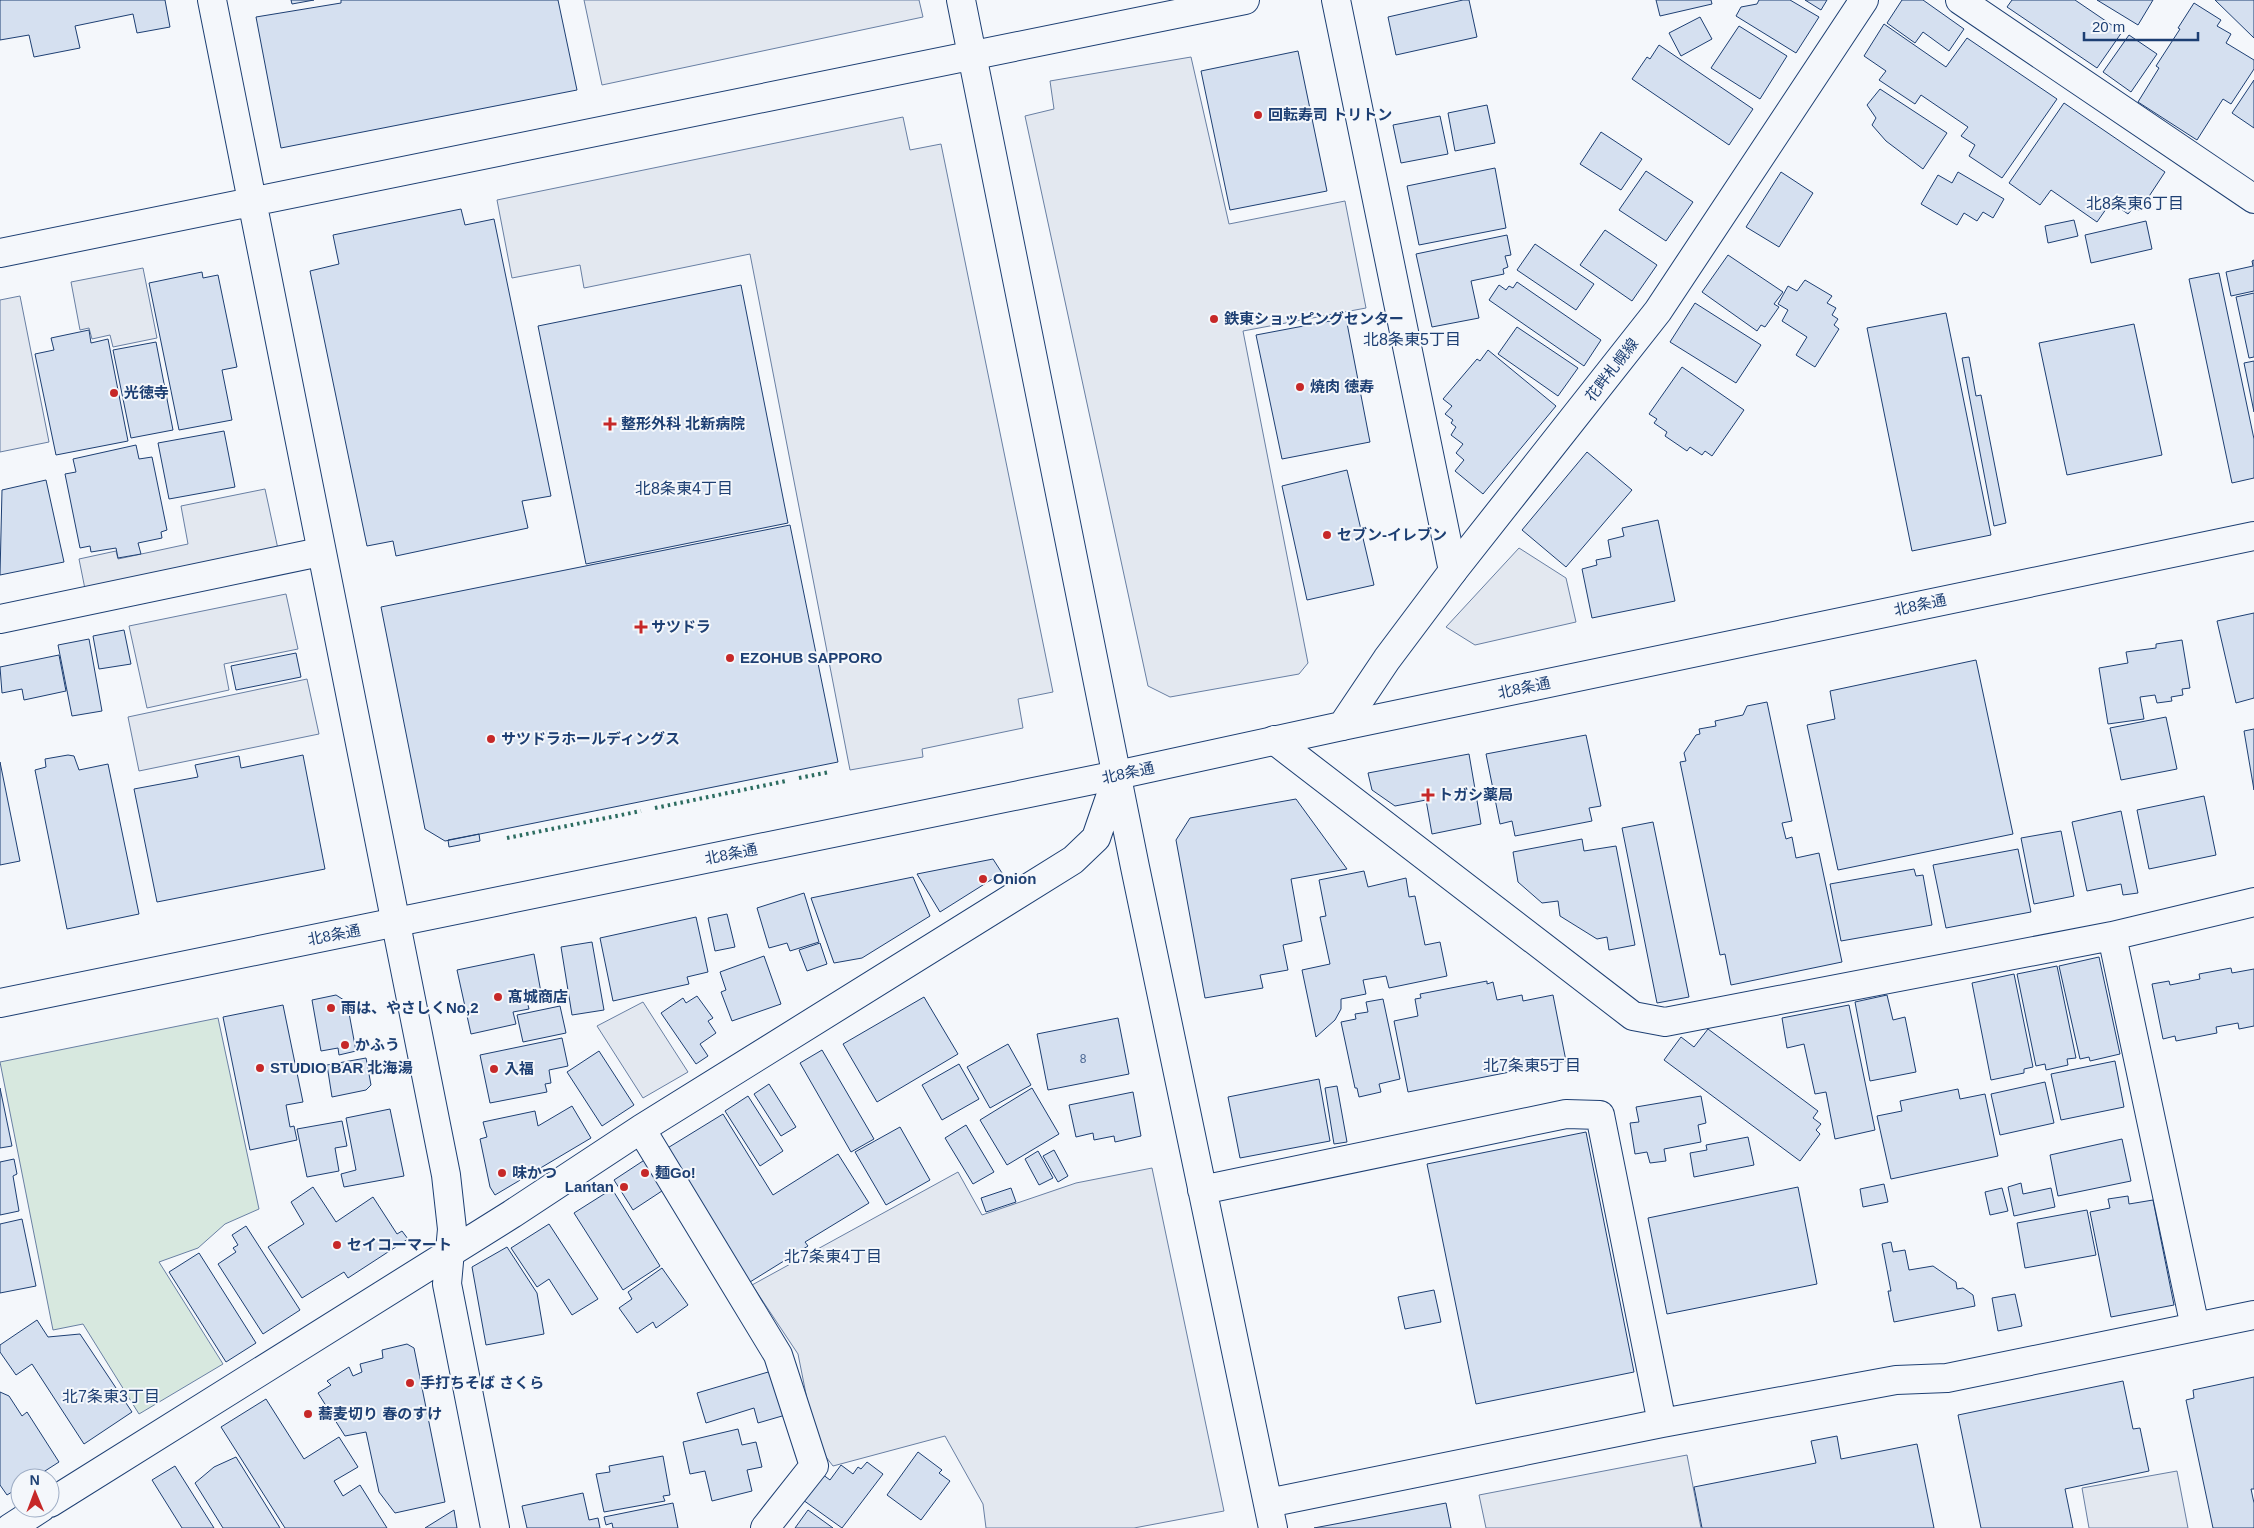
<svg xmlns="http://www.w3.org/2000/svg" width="2254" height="1528" font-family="Arial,'Noto Sans JP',sans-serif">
  <rect width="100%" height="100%" fill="#f4f7fb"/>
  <path fill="#d7e8df" stroke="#687fa3" d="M218 1018 259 1209 225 1224 198 1248 159 1262 223 1364 139 1414 83 1324 53 1330 0 1062Z"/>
  <path fill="#e3e8f0" stroke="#687fa3" d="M584 0H919L923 17 602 85Z
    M1191 57 1229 224 1345 201 1366 308 1243 331 1308 663 1299 674 1170 697 1148 686 1025 116 1054 109 1050 81Z
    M903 117 910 150 941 144 1053 692 1018 699 1023 728 922 749 923 757 850 770 750 254 584 288 580 265 512 278 497 200Z
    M143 268 157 338 113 347 110 335 92 339 89 328 80 330 71 282Z
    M20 296 49 442 0 452V300Z
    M265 489 278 549 85 589 79 559 116 551 118 559 188 544 181 506Z
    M1519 548 1566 578 1576 622 1475 645 1446 627Z
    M286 594 298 649 224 664 229 690 147 708 129 626Z
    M307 679 319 734 139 771 128 717Z
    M643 1002 688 1072 643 1098 597 1026Z
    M1152 1168 1224 1511 1134 1528H986L983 1504 945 1436 833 1466 816 1444 798 1354 752 1285 958 1172 982 1215 1076 1183Z
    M1687 1455 1701 1528H1486L1479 1495Z
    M2177 1471 2188 1528H2089L2082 1488Z"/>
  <path fill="#d5e0f0" stroke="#1d3f73" d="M0 0H165L170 27 137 33 133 14 75 26 80 48 34 57 29 35 0 40Z
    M291 0H314L292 4Z
    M341 0H558L577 90 281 148 256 17 341 3Z
    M1463 0H1469L1477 37 1396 55 1388 17Z
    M1656 0H1711L1712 4 1660 16Z
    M1759 0H1790L1819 17 1796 53 1736 16 1741 7 1757 4Z
    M1805 0H1827L1821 10Z
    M1902 0H1923L1964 29 1949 51 1923 32 1915 43 1887 23Z
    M2012 0H2075L2122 32 2097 68 2007 7Z
    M2097 0H2153L2138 25Z
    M2215 0H2254V38Z
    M2194 3 2221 20 2217 26 2231 34 2226 43 2254 60V69L2231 104 2223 99 2197 140 2138 102 2159 68 2156 66 2180 29 2178 28Z
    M1700 17 1712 39 1681 56 1669 33Z
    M1884 24 1946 67 1967 38 2057 99 2002 178 1969 156 1975 145 1961 136 1968 127 1921 95 1915 104 1879 80 1886 71 1864 56Z
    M1739 26 1787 56 1760 99 1711 68Z
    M2129 35 2157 54 2131 92 2103 72Z
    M1659 45 1753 109 1729 145 1632 79 1647 57 1650 59Z
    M1298 51 1327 191 1230 210 1201 71Z
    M2254 80V128L2232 113Z
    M1880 89 1947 133 1923 169 1886 141 1872 125 1876 118 1867 105Z
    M2064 103 2165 172 2140 210 2132 209 2128 214 2111 202 2097 222 2051 190 2040 205 2009 183Z
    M1487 105 1495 143 1455 151 1448 113Z
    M1440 116 1448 154 1401 163 1393 125Z
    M1601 132 1642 159 1621 190 1580 164Z
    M1495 168 1506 228 1419 245 1407 186Z
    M1646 171 1693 202 1666 241 1619 210Z
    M1781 172 1813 193 1779 247 1746 227Z
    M1958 172 2004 199 1993 218 1983 212 1977 221 1964 213 1957 225 1921 204 1938 175 1952 183Z
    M461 209 465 225 494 219 551 496 522 501 528 528 396 556 393 541 367 546 310 271 339 264 333 235Z
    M2074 220 2078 236 2048 243 2045 226Z
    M2146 221 2152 249 2091 263 2085 235Z
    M1605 230 1657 265 1632 301 1580 265Z
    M1507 235 1511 255 1505 256 1508 267 1503 269 1504 274 1471 281 1479 318 1432 327 1416 254Z
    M1535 244 1594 284 1576 310 1517 270Z
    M1728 255 1783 292 1774 304 1779 307 1765 327 1761 325 1757 331 1702 292Z
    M2254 260V291L2231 296 2226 272 2253 266 2252 261Z
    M202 272 203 278 218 275 237 367 222 370 232 420 179 430 149 283Z
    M2219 273 2254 439V478L2232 483 2189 279Z
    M1805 280 1832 296 1827 303 1836 308 1832 315 1838 319 1834 325 1839 329 1815 367 1796 355 1807 337 1782 321 1788 310 1778 304 1788 286 1797 291Z
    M1517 282 1601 340 1584 366 1489 300 1499 285 1506 290 1509 286 1513 288Z
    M741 285 788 523 586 564 538 326Z
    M2254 293V357L2249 358 2236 297Z
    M1695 303 1761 345 1736 383 1670 342Z
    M1946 313 1991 535 1912 551 1867 328Z
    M1346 318 1370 442 1282 459 1256 335Z
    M2134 324 2162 455 2067 475 2039 343Z
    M1517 327 1578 368 1558 396 1498 354Z
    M89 330 91 343 108 339 128 441 56 455 35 354 54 350 51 338Z
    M156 342 173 430 131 438 113 350Z
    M1488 350 1556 406 1483 494 1455 471 1464 460 1456 453 1463 444 1451 435 1456 427 1451 423 1453 420 1445 414 1452 406 1443 399 1477 359 1480 361Z
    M1969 357 1976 396 1981 395 2006 523 1994 526 1962 358Z
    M2254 361V412L2244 363Z
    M1682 367 1744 410 1712 456 1705 451 1702 455 1690 447 1687 451 1665 436 1667 432 1654 423 1657 419 1649 414Z
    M224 431 235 487 169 499 158 443Z
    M136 445 139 459 152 457 167 530 161 532 162 538 138 543 141 554 118 558 116 548 91 552 90 546 80 548 65 474 76 472 73 459Z
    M1587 452 1632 490 1566 567 1522 530Z
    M1347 470 1374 585 1307 600 1282 486Z
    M46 480 64 562 0 575 2 490Z
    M1658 520 1675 601 1592 618 1582 569 1597 565 1596 560 1611 557 1608 540 1624 536 1622 528Z
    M790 525 838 762 445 841 425 829 381 607Z
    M2254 613V698L2236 703 2217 621Z
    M124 630 131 664 99 669 93 636Z
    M89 639 102 711 72 716 58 645Z
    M2182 640 2190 688 2182 689 2183 695 2171 697 2172 701 2157 703 2155 695 2140 697 2144 719 2108 724 2099 668 2128 663 2126 652 2156 648V644Z
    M296 653 301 677 236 690 231 666Z
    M59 655 66 691 24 700 22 689 2 693 0 667Z
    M1976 660 2013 834 1838 870 1807 725 1835 719 1830 691Z
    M1767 702 1792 821 1782 823 1786 839 1792 837 1796 858 1819 853 1842 962 1731 985 1725 954 1720 955 1680 762 1686 761 1684 753 1696 735 1700 734 1699 729 1716 726 1715 721 1743 715 1747 706Z
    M2166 717 2177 769 2121 780 2110 728Z
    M2254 729V790L2244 731Z
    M1586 735 1601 806 1589 808 1592 821 1515 836 1512 821 1500 824 1486 754Z
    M1469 754 1481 824 1432 834 1426 800 1395 806 1372 790 1368 773Z
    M68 755 74 756 79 770 108 764 139 914 67 929 35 770 46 767 45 759Z
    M303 755 325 869 157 902 134 789 198 777 195 765 239 756 241 768Z
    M0 762 20 861 0 865Z
    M2204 796 2216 855 2149 869 2137 810Z
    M1296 799 1347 869 1291 879 1302 941 1283 945 1288 970 1260 975 1263 988 1205 998 1176 840 1190 818Z
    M2121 811 2138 893 2123 895 2121 884 2087 891 2072 822Z
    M1653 822 1689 997 1657 1003 1622 828Z
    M2061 831 2074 896 2034 904 2021 838Z
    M479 834 480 841 449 847 448 840Z
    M1582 839 1584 851 1616 846 1635 945 1609 950 1607 937 1597 939 1560 916 1558 901 1542 903 1518 882 1513 852Z
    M2018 849 2031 912 1946 928 1933 865Z
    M993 859 1002 873 940 912 917 874Z
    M1914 869 1916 876 1923 875 1932 925 1841 941 1830 884Z
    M1364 871 1368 887 1406 878 1409 897 1415 896 1425 945 1440 942 1447 976 1389 988 1386 976 1363 980 1366 994 1341 999V1009L1335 1020 1316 1037 1302 970 1330 964 1320 917 1326 916 1319 880Z
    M913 877 930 916 862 958 834 963 811 898Z
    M804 893 819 942 790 951 787 943 769 948 757 908Z
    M727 914 735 947 715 951 708 918Z
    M696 917 708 972 687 977 689 984 613 1001 600 938Z
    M592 942 604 1010 572 1015 561 947Z
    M820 943 827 964 807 971 799 950Z
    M534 954 542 998 527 1001 529 1009 513 1012 516 1024 471 1034 457 970Z
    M764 956 781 1004 732 1021 721 992 726 990 720 972Z
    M2099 957 2120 1054 2090 1061 2089 1057 2080 1059 2059 966Z
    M2057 966 2076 1058 2067 1059 2068 1065 2046 1070 2045 1064 2036 1066 2017 974Z
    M2231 968 2232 973 2254 969V1026L2239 1029 2238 1023 2216 1027 2217 1033 2176 1041 2175 1036 2163 1039 2152 984 2169 981 2170 985 2200 979 2199 974Z
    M2014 974 2033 1067 2024 1069V1073L1991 1080 1972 983Z
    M1487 981V984L1493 982 1497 1000 1522 995 1523 1001 1553 995 1566 1061 1408 1092 1394 1021 1418 1016 1415 999 1421 998 1420 994Z
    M336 995 347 1002 356 1051 339 1055 338 1048 321 1051 312 1000Z
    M1887 995 1893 1020 1905 1017 1916 1072 1870 1081 1855 1002Z
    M697 996 713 1018 708 1021 716 1033 700 1044 708 1056 696 1064 661 1013 683 998 686 1003Z
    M924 997 958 1054 877 1102 843 1044Z
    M1383 999 1400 1079 1379 1084 1381 1092 1359 1097 1357 1088H1355L1341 1022 1356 1019 1355 1014 1368 1012 1366 1002Z
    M283 1005 303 1102 286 1105 290 1127 294 1126 297 1140 250 1150 223 1017Z
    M1849 1005 1875 1130 1835 1139 1826 1092 1815 1094 1804 1044 1787 1048 1782 1018Z
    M560 1006 566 1033 523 1042 517 1015Z
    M1118 1018 1129 1074 1048 1090 1037 1034Z
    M1708 1029 1818 1111 1813 1118 1821 1124 1816 1130 1820 1134 1800 1161 1664 1060 1681 1037 1694 1047Z
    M562 1038 568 1066 549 1070 551 1083 545 1084 547 1092 490 1103 480 1055Z
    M1008 1044 1031 1085 990 1108 967 1067Z
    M822 1050 874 1139 851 1152 800 1063Z
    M599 1051 634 1105 602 1126 567 1072Z
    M366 1058 371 1085 366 1090 332 1097 327 1065Z
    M2115 1061 2124 1107 2061 1120 2051 1074Z
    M959 1064 979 1099 942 1120 922 1085Z
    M1319 1079 1330 1141 1240 1158 1228 1097Z
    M2045 1082 2054 1123 2000 1135 1991 1094Z
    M769 1084 796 1127 781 1136 754 1094Z
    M1337 1086 1347 1142 1334 1144 1325 1088Z
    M0 1088 12 1146 0 1148Z
    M1032 1088 1059 1134 1007 1165 980 1120Z
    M1958 1089 1960 1099 1985 1094 1998 1156 1891 1179 1877 1116 1902 1111 1900 1101Z
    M1133 1092 1141 1136 1115 1142 1114 1136 1094 1140 1093 1133 1076 1137 1069 1105Z
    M748 1096 783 1151 760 1166 725 1111Z
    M1701 1096 1706 1123 1698 1125 1701 1142 1664 1149 1666 1161 1650 1163 1647 1152 1635 1154 1630 1123 1639 1122 1636 1107Z
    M572 1106 591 1138 495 1195 490 1187 480 1139 487 1137 483 1122 535 1111 538 1126Z
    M390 1109 404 1176 344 1187 341 1174 356 1170 346 1118Z
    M723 1114 773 1195 838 1154 869 1203 805 1242 808 1246 750 1282 666 1149Z
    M342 1121 347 1146 335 1148 339 1171 307 1177 297 1129Z
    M966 1125 994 1172 973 1184 945 1138Z
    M900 1127 930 1180 886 1205 855 1152Z
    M1586 1132 1634 1372 1476 1404 1427 1164Z
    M1748 1137 1754 1165 1694 1177 1690 1153 1707 1150 1706 1145Z
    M2122 1139 2131 1181 2058 1196 2050 1155Z
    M1054 1150 1068 1176 1058 1182 1043 1156Z
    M1038 1151 1053 1178 1039 1185 1025 1159Z
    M649 1157 668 1187 633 1210 614 1180Z
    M14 1159 17 1174 13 1176 19 1211 0 1215V1162Z
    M2021 1183 2023 1194 2051 1188 2055 1207 2014 1216 2008 1187Z
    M1884 1184 1888 1202 1863 1207 1860 1189Z
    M313 1187 336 1222 373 1197 397 1234 402 1231 408 1239 348 1278 344 1272 302 1298 268 1247 304 1224 291 1202Z
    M1798 1187 1817 1284 1667 1314 1648 1218Z
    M1011 1188 1016 1202 986 1212 981 1198Z
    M2002 1188 2008 1211 1990 1215 1985 1192Z
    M612 1189 660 1266 623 1290 574 1213Z
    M2128 1196 2129 1204 2153 1200 2174 1305 2111 1317 2090 1212 2110 1208 2108 1199Z
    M2087 1210 2096 1255 2025 1268 2017 1223Z
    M22 1219 36 1286 0 1293V1224Z
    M549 1224 598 1299 572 1315 549 1279 537 1287 511 1248Z
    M246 1226 300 1310 263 1334 218 1264 236 1252 233 1248 238 1245 232 1235Z
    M1891 1242 1893 1252 1905 1250 1909 1270 1933 1266 1956 1282 1957 1289 1963 1288 1973 1295 1975 1306 1894 1322 1888 1291H1891L1882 1244Z
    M507 1247 537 1293 544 1334 486 1345 472 1267Z
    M199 1253 256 1343 226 1362 169 1272Z
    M662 1268 688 1305 656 1328 653 1322 637 1333 619 1308 632 1299 628 1292Z
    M1434 1290 1441 1322 1405 1329 1398 1297Z
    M2015 1294 2022 1326 1998 1331 1992 1298Z
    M37 1320 48 1337 80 1334 132 1412 84 1444 32 1364 16 1375 0 1352V1345Z
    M407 1344 414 1348 445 1502 395 1513 379 1492 366 1432 345 1436 318 1393 331 1385 327 1381 349 1367 353 1376 362 1372 360 1364 383 1358 382 1350Z
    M775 1370 789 1414 758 1423 754 1408 706 1423 697 1393Z
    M2254 1377V1489H2251L2254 1503V1528H2213L2186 1400 2194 1398 2193 1390Z
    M2123 1381 2133 1429 2140 1428 2149 1471 2065 1489 2073 1528H1981L1958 1415Z
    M0 1392 9 1396 22 1416 27 1412 59 1462 34 1478H20V1487L7 1495 0 1485Z
    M266 1399 304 1459 339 1437 358 1467 334 1481 343 1496 360 1485 387 1528H285L221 1427Z
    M738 1429 742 1445 756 1442 762 1467 747 1470 752 1491 712 1501 705 1471 690 1474 683 1442Z
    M1837 1436 1841 1459 1917 1444 1934 1528H1702L1694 1487 1816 1463 1811 1441Z
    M918 1452 942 1470 939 1473 950 1481 921 1520 887 1495Z
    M663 1456 670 1495 663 1496 665 1501 604 1512 596 1474 610 1472 609 1466Z
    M236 1457 280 1528H223L195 1483 214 1467Z
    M867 1462 883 1474 842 1528 803 1500 822 1474 830 1480 841 1465 853 1474 858 1467 861 1469Z
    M175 1466 214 1528H182L152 1480Z
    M583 1493 589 1520 598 1518 600 1528H527L522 1506Z
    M673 1503 678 1528H613L612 1523 606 1525 604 1517Z
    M1446 1503 1451 1528H1314Z
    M454 1510 457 1528H425Z
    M808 1510 833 1528H795Z"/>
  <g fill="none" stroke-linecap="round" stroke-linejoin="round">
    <defs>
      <path id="minor" d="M212 0 446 1175 452 1229 447 1284 495 1528
        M961 0 1135 867 1273 1528
        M1336 0 1453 571
        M1960 0 2254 199
        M0 253 1245 0
        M0 619 320 552
        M1342 726 2254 536
        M1274 740 1633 1016 1665 1022 2112 936 2254 902
        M2112 936 2195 1327
        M641 1129 778 1355 814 1466 765 1528
        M1202 1190 1566 1114 1600 1115 1662 1423
        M50 1503 512 1214 641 1129 1073 860 1096 838 1117 777
        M1268 1503 1662 1423 1896 1380 1947 1378 2254 1315
        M10 1528 41 1508"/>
      <path id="major" d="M0 1003 1117 775 1342 726 1387 659 1453 571 1658 311 1864 0"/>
    </defs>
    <use href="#minor" stroke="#1d3f73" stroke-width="30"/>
    <use href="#major" stroke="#1d3f73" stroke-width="30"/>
    <use href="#minor" stroke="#f4f7fb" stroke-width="28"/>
    <use href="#major" stroke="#f4f7fb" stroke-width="28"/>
    <path stroke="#2c6c60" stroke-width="4" stroke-dasharray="2.5 4" stroke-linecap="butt" d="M799 778 830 772
      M655 808 786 781
      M507 838 641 811"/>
  </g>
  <g fill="#c62828" stroke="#f4f7fb" stroke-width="2">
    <circle cx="1258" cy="115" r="5"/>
    <circle cx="1214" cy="319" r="5"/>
    <circle cx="1300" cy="387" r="5"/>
    <circle cx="114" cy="393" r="5"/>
    <path d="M607.5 416.5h5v5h5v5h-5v5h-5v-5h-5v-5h5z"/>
    <circle cx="1327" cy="535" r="5"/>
    <path d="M638.5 619.5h5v5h5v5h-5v5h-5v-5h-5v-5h5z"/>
    <circle cx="730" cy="658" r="5"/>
    <circle cx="491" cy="739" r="5"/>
    <path d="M1425.5 787.5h5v5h5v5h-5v5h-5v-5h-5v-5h5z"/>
    <circle cx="983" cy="879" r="5"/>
    <circle cx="498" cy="997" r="5"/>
    <circle cx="331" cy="1008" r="5"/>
    <circle cx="345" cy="1045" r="5"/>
    <circle cx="260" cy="1068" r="5"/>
    <circle cx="494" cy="1069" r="5"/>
    <circle cx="502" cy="1173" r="5"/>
    <circle cx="645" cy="1173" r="5"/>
    <circle cx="624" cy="1187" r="5"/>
    <circle cx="337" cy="1245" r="5"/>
    <circle cx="410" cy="1383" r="5"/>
    <circle cx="308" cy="1414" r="5"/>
  </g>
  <g text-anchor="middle" stroke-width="4" stroke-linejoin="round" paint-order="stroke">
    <g font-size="12" fill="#4b6792">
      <text x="1083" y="1063">8</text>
    </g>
    <g font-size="15" font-weight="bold" fill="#1d3f73" stroke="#f4f7fb" text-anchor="start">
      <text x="1268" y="120">回転寿司 トリトン</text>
      <text x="1224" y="324">鉄東ショッピングセンター</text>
      <text x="1310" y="392">焼肉 徳寿</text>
      <text x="124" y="398">光徳寺</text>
      <text x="621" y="429">整形外科 北新病院</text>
      <text x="1337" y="540">セブン-イレブン</text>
      <text x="651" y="632">サツドラ</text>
      <text x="740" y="663">EZOHUB SAPPORO</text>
      <text x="501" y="744">サツドラホールディングス</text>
      <text x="1438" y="800">トガシ薬局</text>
      <text x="993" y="884">Onion</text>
      <text x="508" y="1002">髙城商店</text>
      <text x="341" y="1013">雨は、やさしくNo,2</text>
      <text x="355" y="1050">かふう</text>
      <text x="270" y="1073">STUDIO BAR 北海湯</text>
      <text x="504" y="1074">入福</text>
      <text x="512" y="1178">味かつ</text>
      <text x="655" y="1178">麺Go!</text>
      <text x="614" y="1192" text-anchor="end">Lantan</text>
      <text x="347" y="1250">セイコーマート</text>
      <text x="420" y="1388">手打ちそば さくら</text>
      <text x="318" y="1419">蕎麦切り 春のすけ</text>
    </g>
    <g font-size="15" fill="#1d3f73" stroke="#f4f7fb">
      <text transform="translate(1612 370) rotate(-52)" y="5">花畔札幌線</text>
      <text transform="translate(1920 605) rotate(-12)" y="5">北8条通</text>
      <text transform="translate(1524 688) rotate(-12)" y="5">北8条通</text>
      <text transform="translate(1128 773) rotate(-12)" y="5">北8条通</text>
      <text transform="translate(731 854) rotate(-11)" y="5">北8条通</text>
      <text transform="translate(334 935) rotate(-11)" y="5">北8条通</text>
    </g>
    <g font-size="16" fill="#1d3f73" stroke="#f4f7fb">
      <text x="2135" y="209">北8条東6丁目</text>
      <text x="1412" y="345">北8条東5丁目</text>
      <text x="684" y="494">北8条東4丁目</text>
      <text x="1532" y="1071">北7条東5丁目</text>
      <text x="833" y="1262">北7条東4丁目</text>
      <text x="111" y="1402">北7条東3丁目</text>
    </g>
  </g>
  <g transform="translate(35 1493) rotate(359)"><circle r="24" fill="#f4f7fb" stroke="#9eadc5"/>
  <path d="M0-4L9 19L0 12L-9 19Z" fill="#c62828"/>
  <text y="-8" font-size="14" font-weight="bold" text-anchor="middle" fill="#1d3f73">N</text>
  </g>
  <path d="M2084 32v8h114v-8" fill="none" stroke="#1d3f73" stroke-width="2.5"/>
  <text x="2092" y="32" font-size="15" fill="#1d3f73" stroke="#f4f7fb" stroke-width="4" paint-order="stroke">20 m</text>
</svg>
